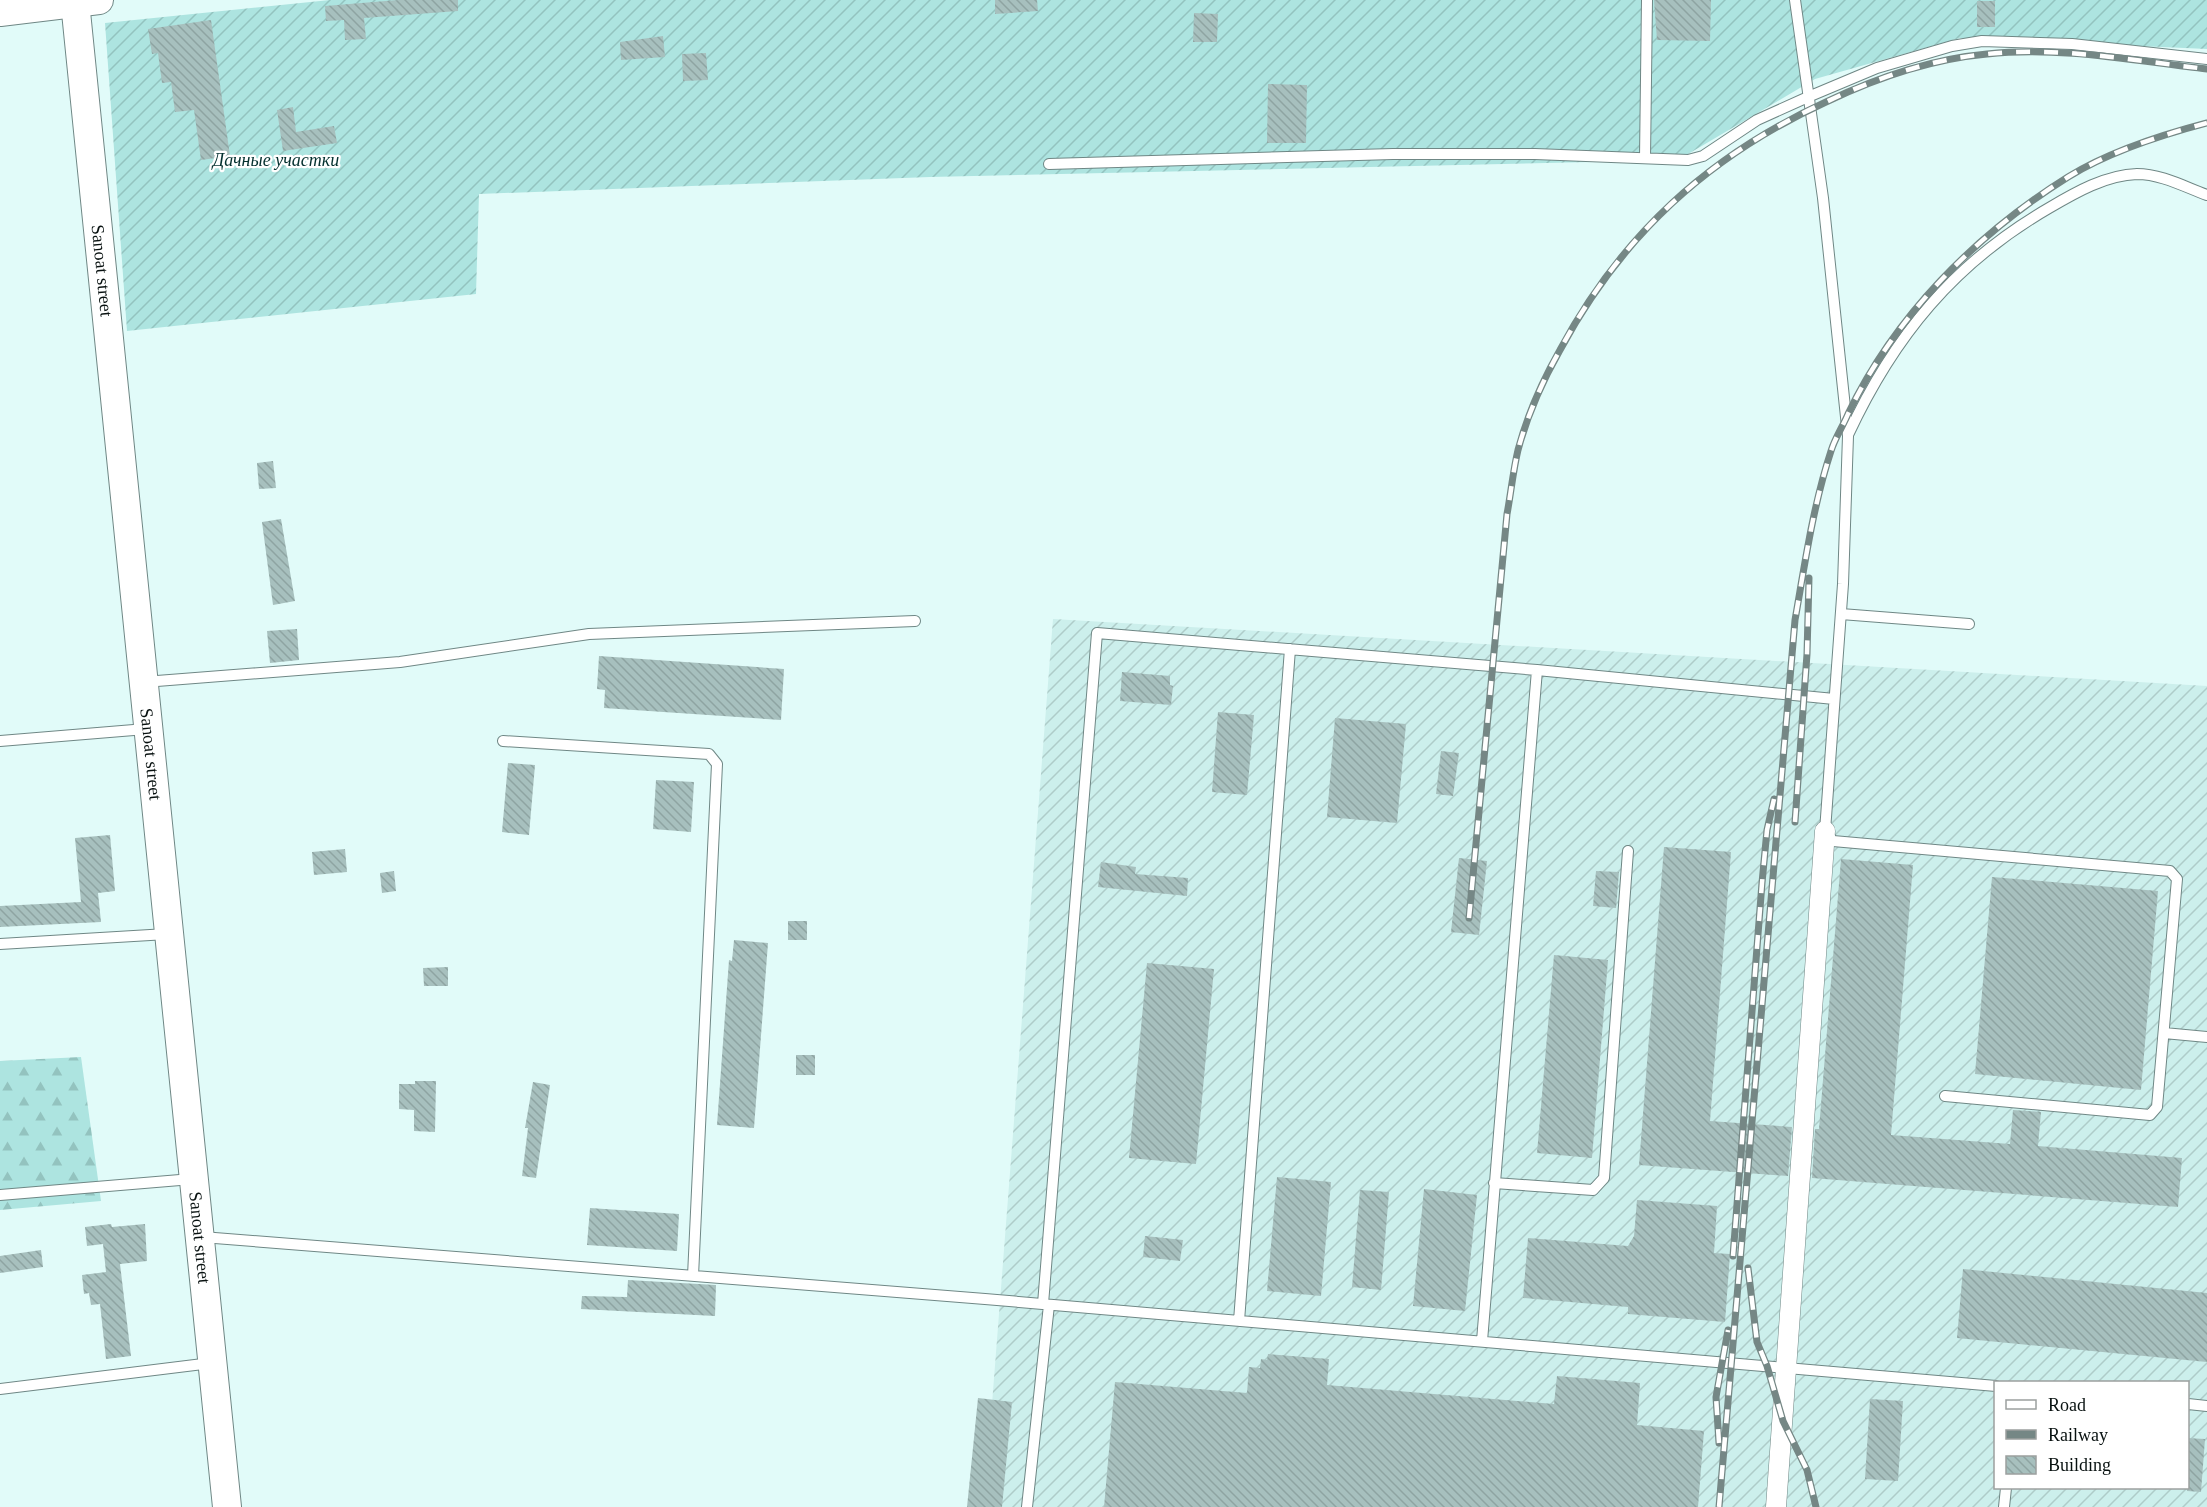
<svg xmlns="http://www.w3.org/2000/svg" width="2207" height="1507" font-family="'Times New Roman',serif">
  <defs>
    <pattern id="industrial-furrows" width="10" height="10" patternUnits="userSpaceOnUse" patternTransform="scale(1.5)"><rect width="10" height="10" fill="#ccefec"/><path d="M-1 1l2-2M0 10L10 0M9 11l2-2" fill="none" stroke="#aeccc9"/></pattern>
    <pattern id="forest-firs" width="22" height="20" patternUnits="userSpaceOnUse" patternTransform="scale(1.5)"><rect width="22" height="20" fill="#ade4e0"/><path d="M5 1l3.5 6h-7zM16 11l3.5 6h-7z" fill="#93c3bf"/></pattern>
    <pattern id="garden-furrows" width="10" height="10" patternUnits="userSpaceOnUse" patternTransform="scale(1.5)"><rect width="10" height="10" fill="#ade4e0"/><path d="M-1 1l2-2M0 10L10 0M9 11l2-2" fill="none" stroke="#93c3bf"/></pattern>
    <pattern id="building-back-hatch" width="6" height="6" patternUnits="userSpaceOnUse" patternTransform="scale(1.5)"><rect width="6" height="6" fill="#a7c0be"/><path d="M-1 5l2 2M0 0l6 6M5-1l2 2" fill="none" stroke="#8ea4a2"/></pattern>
  </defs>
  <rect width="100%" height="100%" fill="#e1fbf9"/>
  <path fill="url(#industrial-furrows)" fill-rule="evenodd" d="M1053 619 2207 686V1507H984ZM1996 1382H2188V1488H1996Z"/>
  <path fill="url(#forest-firs)" d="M81 1057 101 1201 0 1210V1061Z"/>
  <path fill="url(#garden-furrows)" d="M330 0H2207V49L1960 38 1815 79 1678 160 930 177 479 194 476 294 127 331 105 23Z"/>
  <path fill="url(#building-back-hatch)" d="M458 0V11L364 18 366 39 345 40 344 20 326 21 325 6 398 0Z
    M995 0H1037L1038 11 995 14Z
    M1654 0H1711L1710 41 1657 40Z
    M1977 1H1995V27H1977Z
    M1194 13 1218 14 1217 42H1193Z
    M211 20 230 156 201 160 194 110 175 112 171 82 162 83 158 53 152 54 148 29Z
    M663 36 665 57 621 60 620 42Z
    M706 53 708 80 683 81 682 54Z
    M1268 84 1307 85 1306 143H1267Z
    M293 107 296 132 334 126 337 143 283 151 277 110Z
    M273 461 276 488 259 489 257 463Z
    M281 519 295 601 273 605 262 522Z
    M297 629 299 660 270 663 267 631Z
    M599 656 784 669 781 720 604 708 605 690 597 689Z
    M1122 672 1170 676V685L1173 686 1171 705 1120 701Z
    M1218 712 1254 715 1247 795 1212 792Z
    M1335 718 1406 724 1397 823 1327 817Z
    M1441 751 1459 753 1453 796 1436 794Z
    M508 763 535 765 529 835 502 832Z
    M656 780 694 782 691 832 653 829Z
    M110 835 115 891 98 893 101 922 0 927V906L81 902 75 838Z
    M1664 847 1731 852 1710 1121 1792 1127 1788 1176 1639 1165Z
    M345 849 347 872 314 875 312 852Z
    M1459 858 1487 861 1479 935 1451 932Z
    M1841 859 1913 865 1891 1135 2010 1144 2013 1110 2041 1112 2038 1146 2182 1158 2178 1207 1812 1178 1815 1129H1819Z
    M1101 862 1136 867 1135 874 1188 878 1187 896 1098 887Z
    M394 871 396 891 382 893 380 873Z
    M1596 871 1619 872 1616 908 1593 906Z
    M1992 877 2158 891 2141 1090 1975 1074Z
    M788 921H807V940H788Z
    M734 940 768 943 754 1128 717 1125 729 960 732 961Z
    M1554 955 1608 960 1592 1158 1537 1153Z
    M1147 963 1214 969 1196 1164 1129 1158Z
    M448 967V986H424L423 968Z
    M796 1055H815V1075H796Z
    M415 1081H436L435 1132 414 1131V1110L399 1109V1084H415Z
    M533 1082 550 1085 536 1178 522 1176 528 1128H525Z
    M1277 1177 1331 1182 1321 1296 1267 1291Z
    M1424 1189 1477 1195 1465 1311 1413 1306Z
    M1360 1190 1389 1192 1381 1290 1352 1287Z
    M1637 1200 1717 1206 1714 1253 1730 1254 1725 1322 1628 1314V1307L1523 1298 1528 1238 1628 1246 1634 1236Z
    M590 1208 679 1214 677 1251 587 1245Z
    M111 1224 112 1227 145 1224 147 1261 120 1264 131 1356 106 1359 100 1304 91 1305 89 1293 84 1294 82 1275 106 1272 103 1244 87 1246 85 1227Z
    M1145 1236 1183 1240 1180 1261 1143 1257Z
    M41 1250 43 1267 0 1273V1256Z
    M1963 1269 2207 1293V1362L1957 1338Z
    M628 1280 716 1285 715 1316 581 1309 582 1296 627 1297Z
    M1268 1354 1329 1359 1327 1385 1554 1404 1557 1376 1640 1383 1637 1425 1704 1431 1698 1507H1104L1115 1382 1247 1393 1249 1367 1260 1368 1261 1359 1267 1360Z
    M978 1398 1012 1402 1002 1507H967Z
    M1870 1399 1903 1401 1898 1481 1865 1479Z
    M2187 1438 2205 1439 2201 1492 2187 1491Z"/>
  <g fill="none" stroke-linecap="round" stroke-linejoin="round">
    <defs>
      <path id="service" d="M1795 0 1823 198 1848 436 1843 584 1825 831 1833 841 2170 871 2177 879 2157 1107 2150 1115 1945 1096
        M1645 158 1647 0
        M1049 164 1393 154H1535L1688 160 1703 156 1757 120 1808 97 1877 68 1952 46 1982 41 2072 44 2207 59
        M1848 435C1894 336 1954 263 2049 208 2076 192 2106 175 2137 174 2161 174 2185 187 2207 195
        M1841 614 1969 624
        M144 682 400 662 589 634 915 621
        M0 741 146 729
        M503 741 709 754 717 764 693 1276
        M0 944 167 934
        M2164 1033 2207 1037
        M1494 1183 1593 1190 1604 1178 1628 851
        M0 1195 192 1179
        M202 1237 985 1299 1996 1386
        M1043 1304 1097 633 1537 670 1834 699
        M1239 1321 1290 649
        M1482 1341 1537 670
        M0 1389 211 1363
        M2188 1404 2207 1406
        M1027 1507 1049 1305
        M2004 1507 2006 1488"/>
      <path id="minor" d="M1776 1507 1825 831"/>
      <g id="secondary">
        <path id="s1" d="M75 2 227 1507"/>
        <path d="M0 12 99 0"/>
      </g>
    </defs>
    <use href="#service" stroke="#6f8785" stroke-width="12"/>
    <use href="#minor" stroke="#6f8785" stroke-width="21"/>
    <use href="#secondary" stroke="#6f8785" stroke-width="30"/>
    <use href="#service" stroke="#fff" stroke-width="10"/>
    <use href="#minor" stroke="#fff" stroke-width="20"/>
    <use href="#secondary" stroke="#fff" stroke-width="28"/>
    <defs>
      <path id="rail" d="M1795 822 1807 654 1809 578
        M1469 918 1507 514C1511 493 1513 471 1518 450 1527 416 1543 380 1560 350 1621 236 1708 156 1826 102 1876 78 1931 59 1987 54 2060 46 2135 61 2207 69
        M1733 1256 1762 883 1767 830 1774 799
        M1748 1268 1757 1342 1767 1366 1783 1421 1807 1470 1816 1507
        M1719 1443 1716 1397 1728 1330
        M1719 1507 1795 620C1805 563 1813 506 1831 451 1835 438 1843 426 1848 414 1895 316 1975 235 2068 177 2109 152 2161 135 2207 123"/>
    </defs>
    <use href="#rail" stroke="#758785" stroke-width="7"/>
    <use href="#rail" stroke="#fff" stroke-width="4.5" stroke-dasharray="14" stroke-linecap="butt"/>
  </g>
  <g text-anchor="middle" stroke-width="4.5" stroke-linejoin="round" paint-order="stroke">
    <g font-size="18" font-style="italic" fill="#053130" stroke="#fff">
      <text x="276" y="166">Дачные участки</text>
    </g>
    <g font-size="18" fill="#081110" stroke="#fff">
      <text dy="6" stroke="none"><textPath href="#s1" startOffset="270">Sanoat street</textPath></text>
      <text dy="6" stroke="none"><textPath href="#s1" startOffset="756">Sanoat street</textPath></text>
      <text dy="6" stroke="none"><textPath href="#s1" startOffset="1242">Sanoat street</textPath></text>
    </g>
  </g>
  <rect x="1994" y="1381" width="195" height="108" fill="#ffffff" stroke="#9ca09f" stroke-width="1.5"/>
  <rect x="2006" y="1400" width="30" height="9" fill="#ffffff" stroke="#9ca09f" stroke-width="1.5"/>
  <text x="2048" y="1411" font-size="18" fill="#081110">Road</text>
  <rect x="2006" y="1430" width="30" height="9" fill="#758785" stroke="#9ca09f" stroke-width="1.5"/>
  <text x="2048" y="1441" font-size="18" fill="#081110">Railway</text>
  <rect x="2006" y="1456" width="30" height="18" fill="url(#building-back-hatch)" stroke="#9ca09f" stroke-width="1.5"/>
  <text x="2048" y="1471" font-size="18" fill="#081110">Building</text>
</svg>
